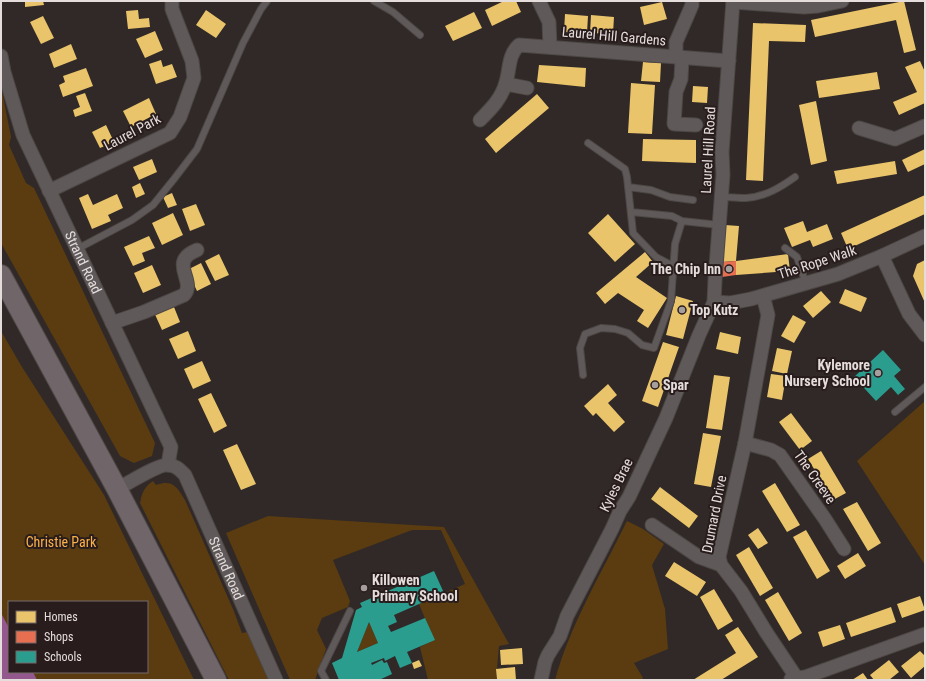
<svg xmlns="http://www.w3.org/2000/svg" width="926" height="681" font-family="'Roboto Condensed',sans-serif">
  <rect width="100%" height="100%" fill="#302928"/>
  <path fill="#5a3c10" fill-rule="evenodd" d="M1 86 11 137 9 145 26 183 34 188 155 443 152 456 134 463 120 456 1 243Z
    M1 331 22 367 104 495 194 680H3L1 677ZM9 602H147V672H9Z
    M925 401V565L857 461Z
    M153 481 156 485C173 479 177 487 185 500L233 609 242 633 248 632 268 680H229L140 503C142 493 144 487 153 481Z
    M268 516 444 527 509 644 499 646 496 680H428L420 647 434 640 419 604 465 584 441 530H412L333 560 350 601 348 607 322 618 317 630 326 649 315 680H290L226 533Z
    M627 521 643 529 664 544 652 565 665 609 668 649 634 663 643 678 641 680H555C570 625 602 572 627 521Z
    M369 622 378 643 357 652Z"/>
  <path fill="#95588e" d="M1 613 9 628V672H33L37 680H1Z"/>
  <path fill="#e9c46a" d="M25 1H43L44 5 25 7Z
    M504 1H516L521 12 492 26 485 10Z
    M904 1 916 50 904 53 896 20 815 37 811 20Z
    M662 2 667 19 644 25 640 7Z
    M138 10 139 19 149 18 150 27 128 29 126 11Z
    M206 10 226 24 216 38 196 25Z
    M474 12 482 28 453 41 445 26Z
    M565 14 588 16 587 33 564 32Z
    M591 15 614 17 613 34 590 33Z
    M43 16 54 38 41 44 30 22Z
    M753 23 806 25 805 42 769 41 763 181 746 180Z
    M155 31 163 50 145 58 136 39Z
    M71 44 77 59 54 68 49 54Z
    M161 60 163 67 172 64 177 77 156 84 149 64Z
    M920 61 925 72V103L899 115 893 102 917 92 905 67Z
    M643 62 661 63 660 82 641 81Z
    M539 65 586 68 585 87 537 82Z
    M86 68 93 86 63 97 59 85 65 82 63 76Z
    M877 72 880 89 819 98 816 81Z
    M631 83 655 85 652 134 628 133Z
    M693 86 708 87 707 103 692 102Z
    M85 93 92 111 75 117 73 110 80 107 76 96Z
    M537 94 549 108 496 153 485 139Z
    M149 98 156 114 131 127 123 111Z
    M816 101 827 161 811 165 799 105Z
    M106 125 114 142 100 148 92 132Z
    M643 139 696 140V163L642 161Z
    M925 149V164L908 172 902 160Z
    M152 159 157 172 139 180 133 167Z
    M895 161 897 174 837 184 834 171Z
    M140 183 145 194 136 198 132 187Z
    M172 193 177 205 168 208 163 197Z
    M88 194 93 205 117 194 123 208 108 215 111 221 92 229 79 198Z
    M925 195V214L848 249 841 233Z
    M196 204 205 225 190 231 182 209Z
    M173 213 183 235 162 245 152 223Z
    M608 214 635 244 615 262 588 233Z
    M803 221 807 232 827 224 833 239 813 247 810 240 792 247 784 228Z
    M725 225 739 226 736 261 788 254 790 271 736 275V261L722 262Z
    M149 236 155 248 142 253 145 261 133 266 124 247Z
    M645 252 653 262 636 277 667 298 648 328 637 321 644 310 618 293 605 304 596 293Z
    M219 254 229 275 215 281 205 261Z
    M925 260V303L913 276 917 264Z
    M201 263 211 284 197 291 187 270Z
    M152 265 161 285 143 293 134 273Z
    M845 289 867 298 861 312 839 303Z
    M821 291 831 302 813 318 803 306Z
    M676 296 693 301 683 339 666 335Z
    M172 302 180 322 162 330 153 310Z
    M793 315 806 322 794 343 781 336Z
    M188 331 196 351 178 359 169 339Z
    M720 332 741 337 738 354 716 349Z
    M663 342 679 347 658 407 642 401Z
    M777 348 792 351 787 374 772 371Z
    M202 361 211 381 193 389 184 369Z
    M771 374 786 376 782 400 767 397Z
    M714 375 730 377 722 430 706 428Z
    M608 384 617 395 608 403 625 422 614 432 596 413 593 416 584 406Z
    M211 393 227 426 214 433 198 399Z
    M791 413 812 441 800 450 779 422Z
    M703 433 721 436 711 487 694 484Z
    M237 444 256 484 241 490 223 450Z
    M821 451 846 493 833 500 808 459Z
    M775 483 800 525 787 532 762 491Z
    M660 487 698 516 689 528 651 499Z
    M857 502 881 543 868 551 843 509Z
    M758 528 768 543 758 549 748 535Z
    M806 530 830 571 817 579 793 537Z
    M749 547 773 588 760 596 736 555Z
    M858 553 866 566 845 579 837 566Z
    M674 562 706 582 697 596 665 576Z
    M714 589 733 621 718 630 700 597Z
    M778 592 802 633 789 641 765 600Z
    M920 596 925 610 902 618 897 604Z
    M891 607 896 622 851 637 846 623Z
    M840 625 845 639 823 647 818 632Z
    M738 627 758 657 721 680H693L736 653 725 635Z
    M522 648 523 664 501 665 500 650Z
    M920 651 925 656V666L911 678 901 666Z
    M419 660 422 666 414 669 412 663Z
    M889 660 899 672 889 680H874L870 675Z
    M515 667 516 680H497L496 669Z
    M863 673 868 680H852Z"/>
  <path fill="#e76f51" d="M736 261V275L722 277V262Z"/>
  <path fill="#2a9d8f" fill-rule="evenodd" d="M883 350 901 370 894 376 905 389 898 395 891 387 876 401 854 377Z
    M434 571 444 593 394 615 397 622 388 626 391 632 425 618 435 640 407 652 412 663 400 668 395 656 385 661 384 658 371 663 372 665 382 660 384 663 387 662 392 674 379 680H339L332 663 342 658 356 610 362 607 360 603ZM369 622 378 643 357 652Z"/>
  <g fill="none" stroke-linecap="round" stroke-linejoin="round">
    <defs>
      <path id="service" d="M374 1 393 12 420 35
        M588 143 625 169 627 177 633 233 656 257 673 266
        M628 187 651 190 670 197 693 200
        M721 197C729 197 738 198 746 198 765 197 781 187 795 177
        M631 212 672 216 682 221 719 225
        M785 248 797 257 806 284
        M77 249 132 220 153 205 174 179 197 149 243 43 261 9 267 1
        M583 375 580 348 585 334 601 328 615 329 628 333 642 345 654 348 671 301 675 244 682 221
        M895 412 925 387
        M326 680 321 671 350 611"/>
      <g id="minor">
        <path d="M539 1 549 22 550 47"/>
        <path d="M733 2 804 7 818 6 842 1"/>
        <path id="s1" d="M1 56 4 72 23 135 171 447 168 465"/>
        <path d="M676 57V42L692 5V1"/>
        <path d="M682 58 681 79 676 92 674 124 696 125"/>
        <path d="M506 84 527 88"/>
        <path d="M480 120C491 109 502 98 506 82 510 69 508 55 519 45L729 61"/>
        <path d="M859 128 895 139 925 126"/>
        <path d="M49 191 170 133 180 117 194 78 192 61 172 9V1"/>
        <path d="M882 256 909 314 925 335"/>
        <path d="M763 296 768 315 745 443 719 557 721 565 741 591 766 632 798 680"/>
        <path d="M714 302 730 303 751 299 838 274 882 256 925 236"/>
        <path d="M112 323 144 312 184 295C197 281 167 262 197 250"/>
        <path d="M745 443 771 450 780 455 825 519 844 549"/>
        <path id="s2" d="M117 489C127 484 160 463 169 465 177 466 180 470 185 475L276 680"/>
        <path d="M652 525 699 557 721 565"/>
        <path d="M791 679 805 677 925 634"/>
        <path d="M541 680 545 662 548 655 560 636 567 616 612 529 620 511 629 497 666 418 699 335 714 302 715 280 723 175 722 152 733 1"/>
      </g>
      <path id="primary" d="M1 275 117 489 216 680"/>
    </defs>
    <use href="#service" stroke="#4d4746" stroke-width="8"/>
    <use href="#minor" stroke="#4d4746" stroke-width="15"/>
    <use href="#primary" stroke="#4d4746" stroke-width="22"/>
    <use href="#service" stroke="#5f5a59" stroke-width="6"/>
    <use href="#minor" stroke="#5f5a59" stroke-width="13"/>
    <use href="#primary" stroke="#706568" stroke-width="20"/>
  </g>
  <g fill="#a69d9d" stroke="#281d1c" stroke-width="1.5">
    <circle cx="729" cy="269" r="4"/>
    <circle cx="682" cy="310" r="4"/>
    <circle cx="878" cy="373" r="4"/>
    <circle cx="655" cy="385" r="4"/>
    <circle cx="364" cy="588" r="4"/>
  </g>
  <g text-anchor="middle" stroke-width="4" stroke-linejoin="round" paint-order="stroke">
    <g font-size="14" fill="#e5dcdc" stroke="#281d1c">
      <text transform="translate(614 36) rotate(5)" y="5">Laurel Hill Gardens</text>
      <text transform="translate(132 132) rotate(-28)" y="5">Laurel Park</text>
      <text transform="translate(708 150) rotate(-87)" y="5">Laurel Hill Road</text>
      <text dy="5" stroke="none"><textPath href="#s1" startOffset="223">Strand Road</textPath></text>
      <text transform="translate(817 262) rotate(-18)" y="5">The Rope Walk</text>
      <text transform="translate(815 477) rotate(55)" y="5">The Creeve</text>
      <text transform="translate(616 485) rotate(-64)" y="5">Kyles Brae</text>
      <text transform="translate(714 514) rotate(-79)" y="5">Drumard Drive</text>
      <text dy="5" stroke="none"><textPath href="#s2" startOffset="179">Strand Road</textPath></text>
    </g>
    <g font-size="14" font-weight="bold" fill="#e5dcdc" stroke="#281d1c" text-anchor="start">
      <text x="721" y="274" text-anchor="end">The Chip Inn</text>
      <text x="690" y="315">Top Kutz</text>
      <text x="870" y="370" text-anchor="end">Kylemore<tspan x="870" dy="16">Nursery School</tspan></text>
      <text x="663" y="390">Spar</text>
      <text x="372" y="585">Killowen<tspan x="372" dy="16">Primary School</tspan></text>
    </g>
    <g font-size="14" fill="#fdb249" stroke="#281d1c">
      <text x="61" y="547">Christie Park</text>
    </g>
  </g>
  <rect width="926" height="681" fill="none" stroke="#e5dcdc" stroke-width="4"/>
  <rect x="8" y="601" width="140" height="72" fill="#281d1c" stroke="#746969"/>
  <rect x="16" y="611" width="20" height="12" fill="#e9c46a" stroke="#746969"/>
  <text x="44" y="621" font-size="12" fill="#e5dcdc">Homes</text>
  <rect x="16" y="631" width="20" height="12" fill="#e76f51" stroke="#746969"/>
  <text x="44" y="641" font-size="12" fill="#e5dcdc">Shops</text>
  <rect x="16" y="651" width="20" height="12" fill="#2a9d8f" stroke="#746969"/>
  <text x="44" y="661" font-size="12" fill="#e5dcdc">Schools</text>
</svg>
